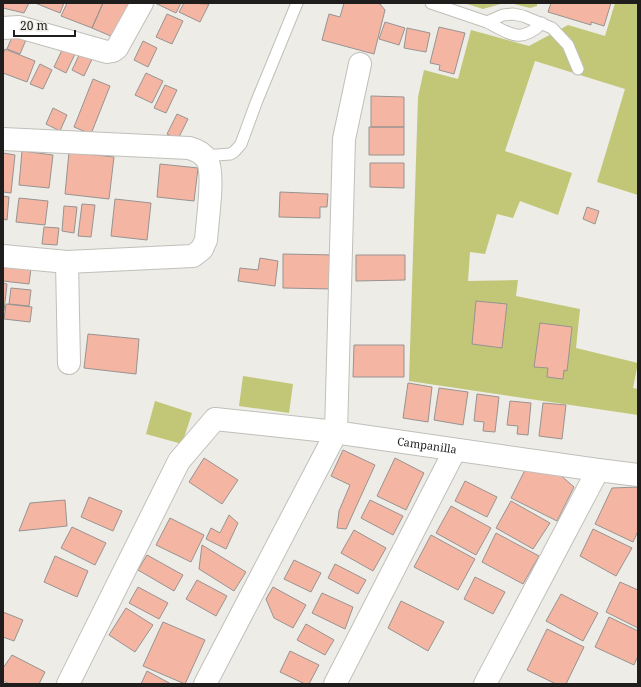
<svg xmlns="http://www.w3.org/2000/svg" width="641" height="687" font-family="'Noto Serif',serif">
  <rect width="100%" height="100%" fill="#edece7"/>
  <path fill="#c1c776" d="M464 3H504L483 9Z
    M510 3H537V6L530 8Z
    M615 3H638V195L597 182 625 89 535 61 505 151 572 173 558 215 520 201 513 218 497 214 485 254 470 252 468 281 518 280 516 296 580 309 576 348 638 363 633 388 638 389V415L409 381 418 97 424 70 458 79 471 30 529 46 568 25 605 36Z
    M243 376 293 384 289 413 239 406Z
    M155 401 192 413 182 444 146 434Z"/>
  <path fill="#f4b6a2" stroke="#989391" d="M3 3H29L24 13 3 8Z
    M35 3H64L60 13Z
    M67 3H103L92 28 61 16Z
    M103 3H131L122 22 120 20 113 37 92 28Z
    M155 3H181L176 13Z
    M184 3 209 4 200 22 179 12Z
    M344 3H376L380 4 385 10 374 54 322 40 329 14 340 17Z
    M551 3H611L604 26 591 22V25L548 12Z
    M167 14 183 21 172 44 156 37Z
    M385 22 405 28 399 45 379 39Z
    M439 27 465 33 454 74 439 70 440 65 430 63Z
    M407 28 430 33 426 52 404 48Z
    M15 30 28 35 20 54 7 49Z
    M143 41 157 48 148 67 134 60Z
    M63 48 75 54 66 73 54 67Z
    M5 49 35 61 27 82 3 73V54Z
    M81 51 93 57 84 76 72 70Z
    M40 64 52 70 43 89 30 84Z
    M146 73 163 81 152 103 135 95Z
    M93 79 110 86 91 134 74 127Z
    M165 85 177 90 166 113 154 108Z
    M371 96 404 97V127H371Z
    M53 108 67 115 60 131 46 124Z
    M177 114 188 119 178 139 167 134Z
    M369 127H404V155H369Z
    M22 151 53 155 49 188 19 185Z
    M69 152 114 157 109 199 65 194Z
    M3 153 15 155 11 193 3 192Z
    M370 163H404V188L370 187Z
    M160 164 198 168 194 201 157 197Z
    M280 192 328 194 327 207H320V218L279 217Z
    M3 196 9 197 7 220 3 219Z
    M19 198 48 201 45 225 16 222Z
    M115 199 151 203 147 240 111 236Z
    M82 204 95 205 91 237 78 236Z
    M64 206 77 207 74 233 62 231Z
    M587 207 599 211 595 224 583 219Z
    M44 227 59 228 57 245 42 244Z
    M283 254 334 255V289L283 288Z
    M356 255H405V280L356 281Z
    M260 258 278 261 275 286 238 281 240 268 258 270Z
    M3 265 31 268 29 284 3 281Z
    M3 283 7 284 4 311H3Z
    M11 288 31 290 29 306 9 304Z
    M476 301 507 304 502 348 472 344Z
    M6 304 32 307 30 322 4 319Z
    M540 323 572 327 567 371 564 370 563 379 547 377 548 368 534 367Z
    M88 334 139 339 136 374 84 368Z
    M354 345H404V377H353Z
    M408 383 432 387 428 422 403 418Z
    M439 388 468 392 463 425 434 420Z
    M477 394 499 397 495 432 483 431 484 422 474 421Z
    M510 401 531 403 528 435 517 434 518 426 507 425Z
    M543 403 566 405 562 439 539 436Z
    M343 450 375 465 346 529 337 528 339 511 350 485 331 476Z
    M204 458 238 480 222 504 189 482Z
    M395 458 424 473 406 510 377 496Z
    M525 470 558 473 574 487 557 521 511 498Z
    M465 481 497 497 487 517 455 501Z
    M638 487V531L633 542 595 524 612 488Z
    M89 497 122 511 113 531 81 517Z
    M65 500 67 526 19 531 30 503Z
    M370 500 403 516 393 535 361 518Z
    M511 501 550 523 533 549 496 528Z
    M451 506 491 528 476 555 436 533Z
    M229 515 238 523 226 549 206 539 211 528 220 533Z
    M170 518 204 535 191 562 156 545Z
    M72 527 106 543 95 565 61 548Z
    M593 529 632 548 616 576 580 556Z
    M354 530 386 548 373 571 341 553Z
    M496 533 539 556 523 584 482 562Z
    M431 535 475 559 458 590 414 567Z
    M202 545 246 572 234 591 199 569Z
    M147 555 183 575 174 591 138 570Z
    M55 556 88 571 77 597 44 582Z
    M294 560 321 573 311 592 284 579Z
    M335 564 366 580 358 594 328 578Z
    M475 577 505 592 493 614 464 599Z
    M197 580 227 596 216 616 186 599Z
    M620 582 638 590V628L606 612Z
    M138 587 168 603 159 619 129 603Z
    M273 587 306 605 293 628 274 618 266 599Z
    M322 593 353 607 345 629 312 613Z
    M561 594 598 613 583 641 546 621Z
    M401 601 444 622 428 651 388 628Z
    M126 608 153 625 135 652 109 635Z
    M3 612 23 620 14 641 3 637Z
    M609 617 638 631V656L634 665 595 647Z
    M163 622 205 640 185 684 143 666Z
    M306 624 334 640 325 655 297 640Z
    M547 629 584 647 566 684H556L527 670Z
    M290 651 319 665 309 684H305L280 672Z
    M12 655 45 672 39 684H10L3 681V668Z
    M147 671 171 684H141Z"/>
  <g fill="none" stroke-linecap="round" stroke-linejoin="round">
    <defs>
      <path id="service" d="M431 3 487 22 503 15 513 14 523 16 552 28 568 45 578 69
        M487 22C510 34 521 44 542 23
        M204 156 230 154 234 152 241 144 256 103 297 3"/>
      <g id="minor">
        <path d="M3 28 19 27 107 52 113 51 117 48 142 3"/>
        <path d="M3 139 189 148C197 150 203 153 207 160 215 173 207 223 206 240L202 249 193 256 67 262 3 256"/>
        <path d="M67 262 69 363"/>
        <path id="s1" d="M68 684 179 461 215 419 327 431 598 470 638 475"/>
        <path d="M205 684 336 433 344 139 360 64"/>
        <path d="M335 684 455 450"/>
        <path d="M485 684 598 470"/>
      </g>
    </defs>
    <use href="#service" stroke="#c0bfba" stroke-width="13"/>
    <use href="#minor" stroke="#c0bfba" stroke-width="24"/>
    <use href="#service" stroke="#fff" stroke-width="11"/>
    <use href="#minor" stroke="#fff" stroke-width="22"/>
  </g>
  <g text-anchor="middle" stroke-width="3" stroke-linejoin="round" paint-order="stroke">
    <g font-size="11" fill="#1f1e1d" stroke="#edece7">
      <text dy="4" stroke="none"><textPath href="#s1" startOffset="518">Campanilla</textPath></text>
    </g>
  </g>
  <rect width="641" height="687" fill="none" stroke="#1f1e1d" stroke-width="8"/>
  <path d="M14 30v6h61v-6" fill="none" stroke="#1f1e1d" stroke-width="2"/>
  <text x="20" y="30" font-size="12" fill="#1f1e1d" stroke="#edece7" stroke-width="3" paint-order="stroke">20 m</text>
</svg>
